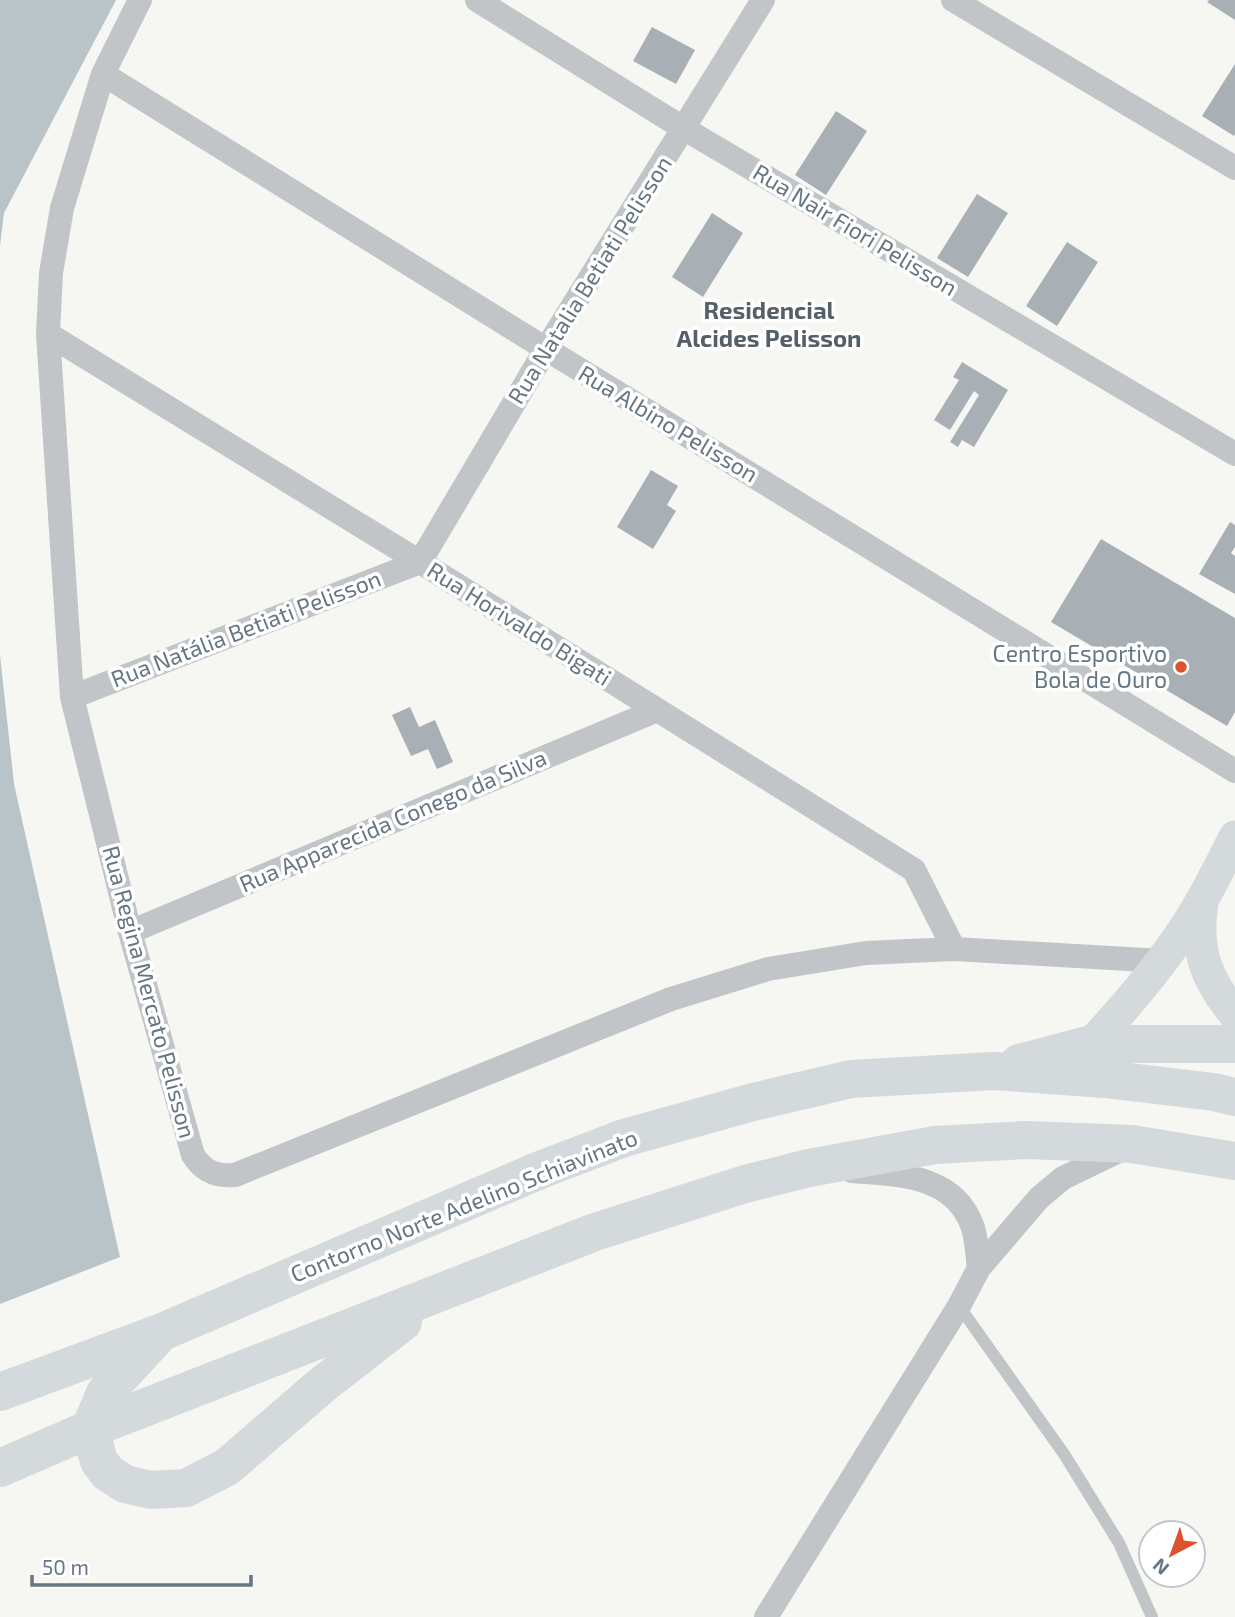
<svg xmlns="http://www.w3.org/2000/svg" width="1235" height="1617" font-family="'Exo 2',sans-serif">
  <rect width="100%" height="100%" fill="#f6f6f3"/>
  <path fill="#b8c4c7" d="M0 0H116L4 213 0 246Z
    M0 655 14 784 120 1257 0 1304Z"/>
  <path fill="#a9b0b5" d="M1209 0H1235V20L1207 2Z
    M652 27 695 50 676 84 633 61Z
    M1235 64V134L1234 136 1202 116Z
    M836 111 867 131 826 195 795 175Z
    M977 194 1008 213 968 277 937 258Z
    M712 213 743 233 703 297 672 277Z
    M1067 242 1098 262 1057 326 1026 306Z
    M962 362 1008 390 974 447 962 440 958 447 950 442 979 395 974 391 950 430 934 420 959 380 953 377Z
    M651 470 678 486 667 505 676 511 653 549 617 527Z
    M1230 522 1235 525V547L1231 553 1235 556V594L1199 574Z
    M1101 539 1235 618V712L1227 726 1051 622Z
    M410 707 419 727 435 720 453 762 437 769 428 749 411 756 392 715Z"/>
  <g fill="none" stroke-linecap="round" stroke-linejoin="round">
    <path stroke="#c1c5c8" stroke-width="12" d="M959 1306 1064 1454 1119 1543 1152 1617"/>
    <path stroke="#c1c5c8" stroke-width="24" d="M140 0 103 74 62 208 51 273 48 334 72 697 130 932 193 1155C203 1171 216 1177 235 1175L671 999 768 969 866 953 954 949 1162 961
      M477 0 683 128 1235 454
      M953 0 1235 168
      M103 74 546 349 1235 771
      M48 334 420 562 914 870 954 949
      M72 697 420 562 546 349 763 0
      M130 932 655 711
      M852 1171C897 1175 953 1174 972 1225 977 1238 977 1254 979 1268
      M766 1617 959 1306 979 1268 1039 1198 1063 1178 1125 1148"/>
    <path stroke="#d4d9dc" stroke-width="33" d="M1202 902C1195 948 1205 979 1235 1014
      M1091 1044C1122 1011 1151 977 1177 940 1200 908 1217 872 1235 837"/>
    <path stroke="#d4d9dc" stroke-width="38" d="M1019 1063 1091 1044H1235
      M155 1339 105 1393 90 1429 99 1461 108 1473 125 1484 151 1490 186 1488 227 1467 322 1385 403 1322
      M0 1392 162 1332 540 1170 624 1138 753 1102 851 1079 994 1071 1105 1079 1214 1092 1235 1097
      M0 1468 90 1429 595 1232 745 1184 809 1168 935 1145 1026 1140 1132 1144 1235 1161"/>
  </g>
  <circle fill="#dc522d" stroke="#fff" stroke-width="2.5" cx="1181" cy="667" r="7"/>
  <g text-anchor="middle" stroke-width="7" stroke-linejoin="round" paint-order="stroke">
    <g font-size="23" fill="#667783" stroke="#fff">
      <text transform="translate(855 230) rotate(31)" y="8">Rua Nair Fiori Pelisson</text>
      <text transform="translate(590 280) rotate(-58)" y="8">Rua Natalia Betiati Pelisson</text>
      <text transform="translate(668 424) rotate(31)" y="8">Rua Albino Pelisson</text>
      <text transform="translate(519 624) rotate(32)" y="8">Rua Horivaldo Bigati</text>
      <text transform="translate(246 629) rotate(-21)" y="8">Rua Natália Betiati Pelisson</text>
      <text transform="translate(393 821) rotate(-23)" y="8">Rua Apparecida Conego da Silva</text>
      <text transform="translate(149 992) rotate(75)" y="8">Rua Regina Mercato Pelisson</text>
      <text transform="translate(464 1206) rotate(-22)" y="8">Contorno Norte Adelino Schiavinato</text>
    </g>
    <g font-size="23" fill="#667783" stroke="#fff" text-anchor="end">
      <text x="1167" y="662">Centro Esportivo<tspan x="1167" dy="26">Bola de Ouro</tspan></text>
    </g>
    <g font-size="24" font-weight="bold" fill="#545f68" stroke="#fff">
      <text x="769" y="319">Residencial<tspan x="769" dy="28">Alcides Pelisson</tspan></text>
    </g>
  </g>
  <g transform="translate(1172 1554) rotate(221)"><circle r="33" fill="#ffffff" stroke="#c2c9cd" stroke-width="2"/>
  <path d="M0-5L12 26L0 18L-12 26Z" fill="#dc522d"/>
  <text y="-10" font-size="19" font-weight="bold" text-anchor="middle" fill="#667783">N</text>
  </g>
  <path d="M32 1575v10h219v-10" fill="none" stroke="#667783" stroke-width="3.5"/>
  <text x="42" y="1575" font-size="21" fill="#667783" stroke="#ffffff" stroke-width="5" paint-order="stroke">50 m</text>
</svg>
